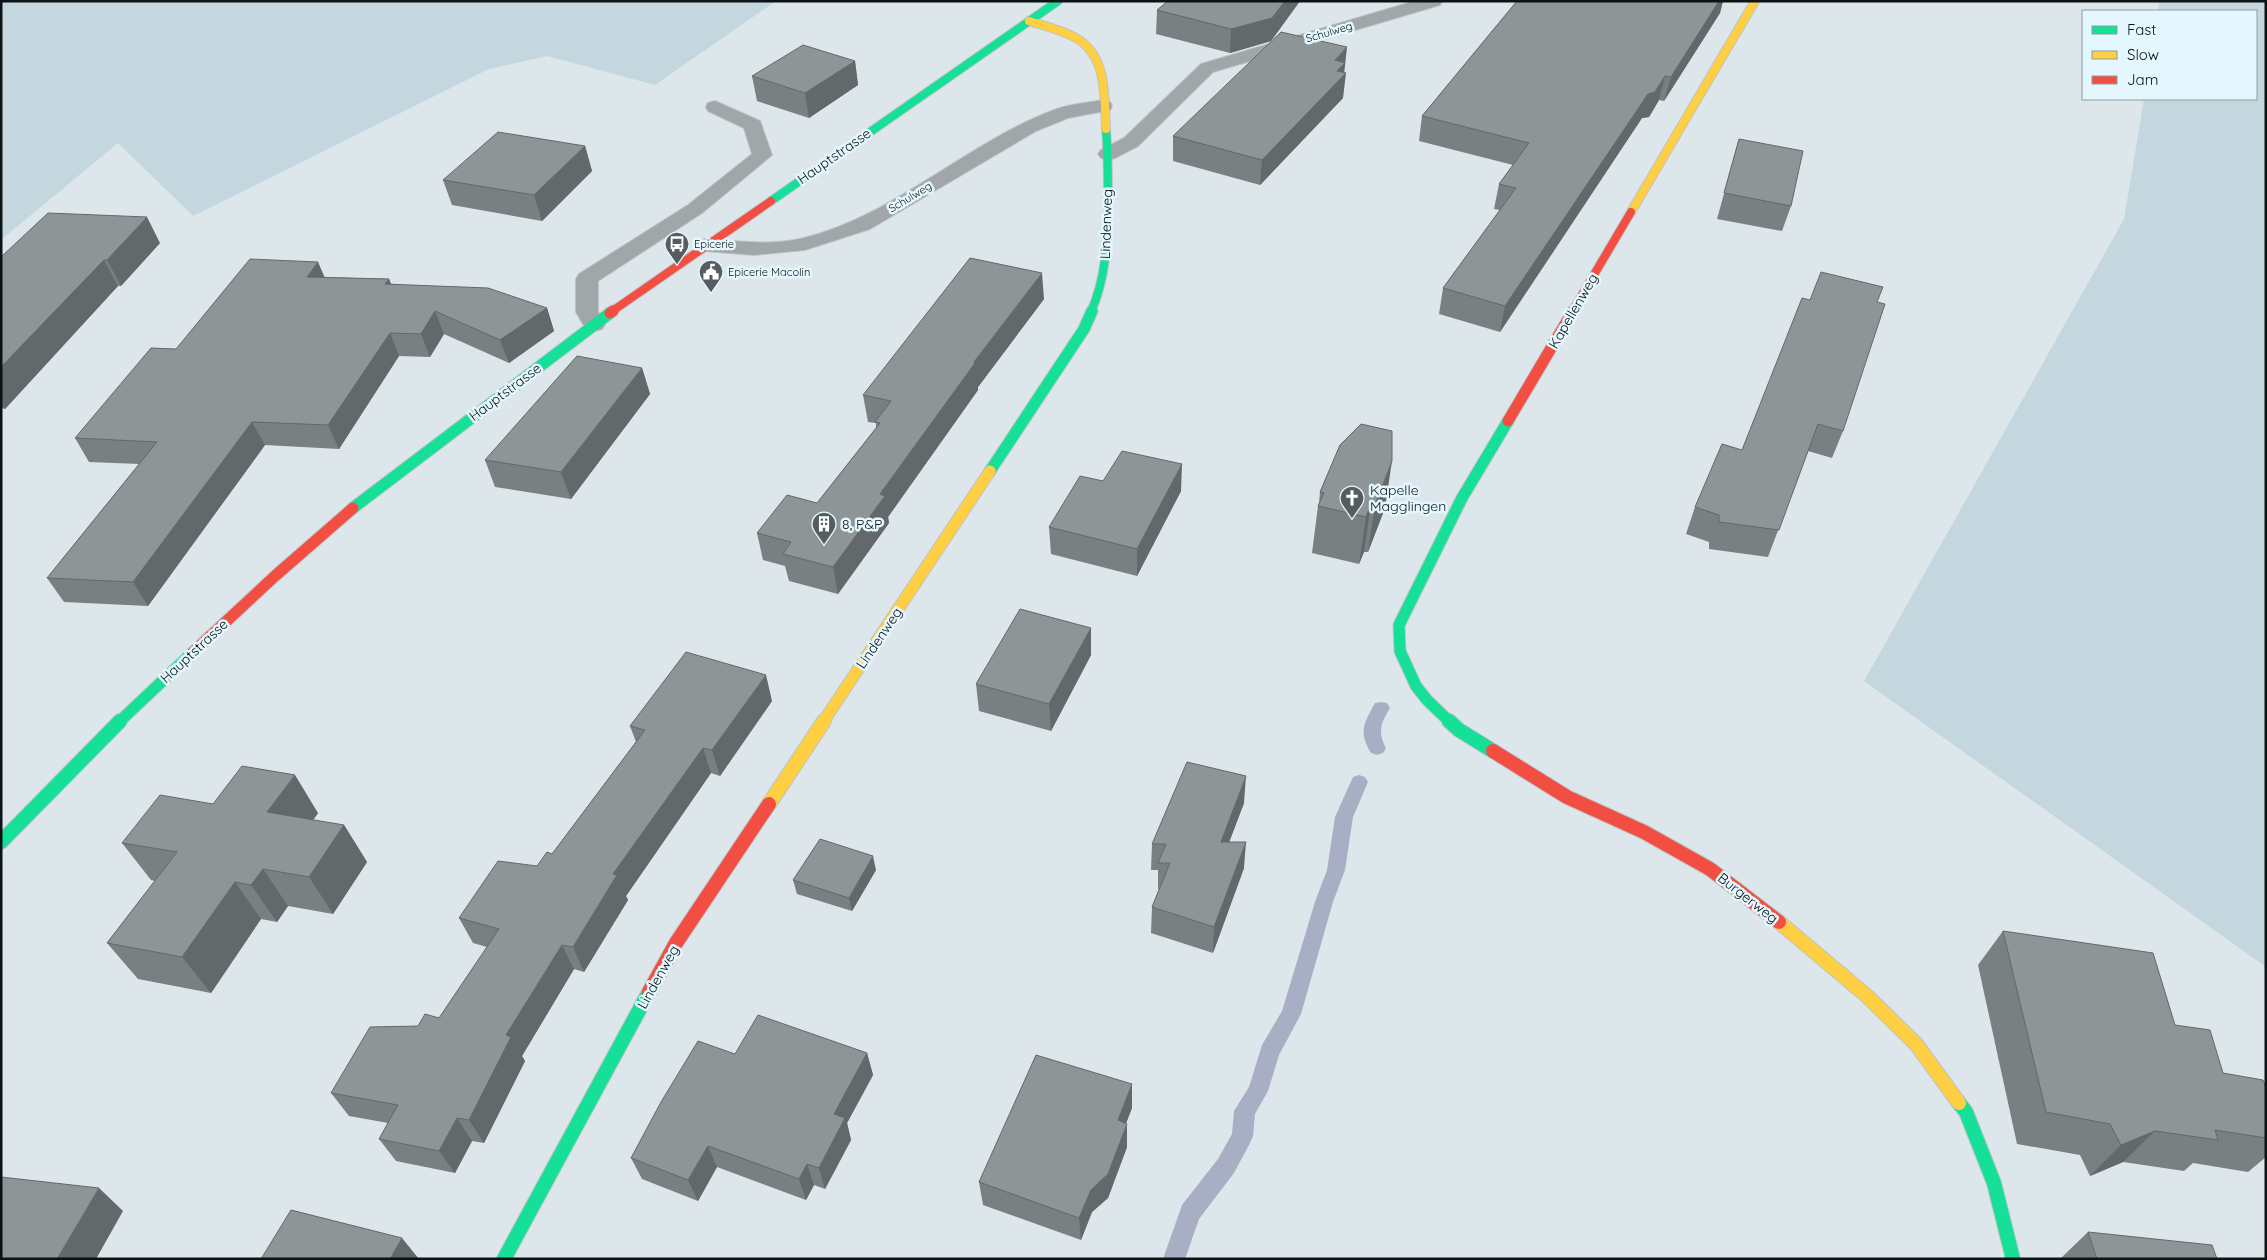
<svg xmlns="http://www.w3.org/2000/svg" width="2267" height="1260" font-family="Quicksand,sans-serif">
  <rect width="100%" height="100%" fill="#dde7eb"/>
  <path fill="#c5d7de" d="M1 1H776L655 85 547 56 489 69 193 216 118 143 1 240Z
    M2159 1H2266V967L1864 681 2124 219 2144 99H2256V11H2158Z"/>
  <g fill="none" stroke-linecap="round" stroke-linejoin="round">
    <path fill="#a8aec4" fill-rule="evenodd" d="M1381 702 1387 703 1390 708C1381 723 1377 732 1386 748L1383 753 1377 755 1371 753C1358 732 1364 723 1375 703Z
      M1359 775 1365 777 1368 782 1353 817 1345 870 1333 902 1301 1014 1279 1055 1268 1091 1255 1114 1253 1136 1250 1143 1234 1173 1199 1219 1185 1259H1163L1182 1205 1218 1159 1232 1134 1234 1111 1249 1087 1262 1045 1282 1011 1315 902 1327 870 1335 817 1353 777Z"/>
    <defs>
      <path id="lane" d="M715 101 760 121 772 155 702 213 598 281V312L605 324 602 329 594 331 586 329 576 312V279L579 274 688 205 752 154 744 128 708 111 706 107 708 103Z"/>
      <path id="street" d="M1415 1H1442L1440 5 1213 72 1138 146 1115 158 1108 160 1101 158 1098 154 1101 150 1124 138 1201 64Z
        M1103 100 1110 102 1112 106 1110 110 1068 118 1036 131 870 229 805 250 754 255 705 251 698 249 695 245 698 241 705 239C737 241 772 246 804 238 896 215 966 143 1054 110 1069 104 1087 103 1103 100Z"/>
      <path id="fast-far2" d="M771 201 1058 1
        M1091 312C1107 275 1107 242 1108 202 1108 178 1108 154 1106 129"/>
      <path id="fast-far1" d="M990 471 1084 329 1092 311
        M353 508 610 313
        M119 722 191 654
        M1450 722 1427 700 1416 686 1400 651 1399 625 1462 498 1508 421"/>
      <path id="fast" d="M1449 721 1459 730 1493 751
        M1 842 120 721
        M1959 1103 1966 1112 1994 1183 2013 1259
        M504 1259 649 992"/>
      <path id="slow-far2" d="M1029 21C1045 26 1062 30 1076 38 1108 56 1104 98 1106 129
        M1631 212 1755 1"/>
      <path id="slow-far1" d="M823 722 990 471"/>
      <path id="slow" d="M769 804 824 721
        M1779 922 1867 996 1916 1044 1959 1103"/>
      <path id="jam-far2" d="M611 312 771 201
        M1572 312 1631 212"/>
      <path id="jam-far1" d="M610 313 613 311
        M1508 421 1573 311
        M191 654 275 576 353 508"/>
      <path id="jam" d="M1493 751 1567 797 1644 832 1710 869 1779 922
        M649 992 676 943 769 804"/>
    </defs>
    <use href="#lane" stroke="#bcc4c8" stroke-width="2"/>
    <use href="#street" stroke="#bcc4c8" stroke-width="2"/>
    <use href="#fast-far2" stroke="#bcc4c8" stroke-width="10"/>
    <use href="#fast-far1" stroke="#bcc4c8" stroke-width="13"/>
    <use href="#fast" stroke="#bcc4c8" stroke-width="16"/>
    <use href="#slow-far2" stroke="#bcc4c8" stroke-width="10"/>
    <use href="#slow-far1" stroke="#bcc4c8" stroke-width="13"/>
    <use href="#slow" stroke="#bcc4c8" stroke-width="16"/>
    <use href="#jam-far2" stroke="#bcc4c8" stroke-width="10"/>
    <use href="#jam-far1" stroke="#bcc4c8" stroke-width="13"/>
    <use href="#jam" stroke="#bcc4c8" stroke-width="16"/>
    <use href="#lane" fill="#a1a6a8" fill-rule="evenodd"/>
    <use href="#street" fill="#a1a6a8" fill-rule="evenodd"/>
    <use href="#fast-far2" stroke="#16e098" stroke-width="8"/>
    <use href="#fast-far1" stroke="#16e098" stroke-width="11"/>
    <use href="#fast" stroke="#16e098" stroke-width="14"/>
    <use href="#slow-far2" stroke="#ffcf43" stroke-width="8"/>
    <use href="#slow-far1" stroke="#ffcf43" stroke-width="11"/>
    <use href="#slow" stroke="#ffcf43" stroke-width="14"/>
    <use href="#jam-far2" stroke="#f24e42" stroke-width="8"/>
    <use href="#jam-far1" stroke="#f24e42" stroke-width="11"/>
    <use href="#jam" stroke="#f24e42" stroke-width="14"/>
  </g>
  <path fill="#798082" d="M1168 1H1300L1271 41 1230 53 1156 34 1157 10Z
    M1517 1H1723L1720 13 1664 101 1659 100 1649 117 1642 118 1500 332 1439 314 1443 288 1500 210 1494 209 1499 184 1513 165 1419 141 1422 116Z
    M855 61 858 85 809 118 757 101 752 76Z
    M1344 73 1343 98 1260 185 1173 161V136Z
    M1739 139 1791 206 1782 231 1717 219Z
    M585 146 592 171 542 221 452 205 443 180Z
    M160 243 121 286H118L5 409 1 408V257Z
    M325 277 389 279 391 284 547 308 554 331 509 363 444 334 430 357 399 356 339 449 265 445 148 606 64 602 47 578 139 464 89 462 75 438 176 349Z
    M1044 299 978 387V390L888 517 889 523 838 594 789 581 785 566 763 560 757 533 817 503 876 428V423L868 422 863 395Z
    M1810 300 1877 302 1843 431 1832 458 1808 451 1768 557 1709 549V542L1686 534 1695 507 1742 450Z
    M642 368 650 394 571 499 495 487 485 460Z
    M1340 445 1385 508 1368 552H1364L1359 564 1312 553 1318 506 1319 503 1320 492Z
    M1103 481 1181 491 1137 576 1051 554 1049 527Z
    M1091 628V655L1051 731 979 711 976 684Z
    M772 701 720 776 711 773 626 896 628 900 584 972 574 969 522 1056 525 1061 484 1143 472 1141 455 1173 396 1161 379 1139 388 1123 349 1116 331 1093 418 1026 439 1018 487 947 473 943 459 918 537 866 552 854 636 742 630 726Z
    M1244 803 1229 842 1244 868 1213 953 1151 933 1152 907 1159 889H1158V870H1151L1152 844Z
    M213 804 318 813 313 820 344 825 367 862 333 914 288 906 277 922 261 919 211 993 138 979 107 943 155 881 151 880 122 843Z
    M876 870 852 911 797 894 793 880Z
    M2003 931 2175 1025 2223 1073 2266 1087V1157L2248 1172 2193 1163 2184 1171 2123 1162 2090 1176 2080 1155 2017 1144 1978 965Z
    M867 1053 873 1075 847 1123 851 1140 825 1189 814 1185 806 1200 717 1167 698 1201 642 1179 631 1158 735 1054Z
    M1132 1108 1126 1123 1127 1147 1108 1198 1092 1212 1081 1240 983 1205 979 1182Z
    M2088 1232 2217 1259H2060Z"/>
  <path fill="#63686a" d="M1285 1H1300L1271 41 1230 53 1231 29Z
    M1719 1H1723L1720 13 1664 101 1671 77Z
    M1347 47 1344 75 1346 73 1343 98 1260 185 1262 160 1335 60Z
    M855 61 858 85 809 118 805 93Z
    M1665 76 1659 100 1649 117 1642 118 1500 332 1505 306 1648 94Z
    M585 146 592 171 542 221 534 195Z
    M147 217 160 243 121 286 107 260Z
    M104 260 118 286 5 409 1 404V367Z
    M318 262 328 285 307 277Z
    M1042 273 1044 299 978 387V390L888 517 889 523 838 594 833 567 880 494 974 362Z
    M389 279 398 302 385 284Z
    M547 308 554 331 509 363 500 340Z
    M435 311 444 334 430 357 421 334Z
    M390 333 399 356 339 449 328 425Z
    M642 368 650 394 571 499 561 472Z
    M252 422 265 445 148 606 133 582Z
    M1392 461 1385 508 1368 552 1375 505Z
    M1182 464 1181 491 1137 576V549Z
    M1371 504 1364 552 1359 564 1366 517Z
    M1091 628V655L1051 731 1049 704Z
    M766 675 772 701 720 776 712 750Z
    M703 748 711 773 626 896 628 900 584 972 573 947 613 874Z
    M295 775 318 813 292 850 267 812Z
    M1246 776 1244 803 1219 869 1221 842Z
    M344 825 367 862 333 914 309 877Z
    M1246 842 1244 868 1213 953 1214 927Z
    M873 856 876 870 852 911 849 898Z
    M263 869 288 906 277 922 251 885Z
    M235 882 261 919 211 993 182 957Z
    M562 945 574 969 522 1056 525 1061 484 1143 469 1120 506 1035Z
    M867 1053 873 1075 847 1123 851 1140 825 1189 819 1168 834 1114Z
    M1132 1084V1108L1118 1144V1120Z
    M457 1118 472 1141 455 1173 439 1151Z
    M1127 1124V1147L1108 1198 1092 1212 1081 1240 1079 1218 1091 1190Z
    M2155 1131 2123 1162 2090 1176 2121 1145Z
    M708 1146 717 1167 698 1201 688 1180Z
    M807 1164 814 1185 806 1200 799 1179Z
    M99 1188 123 1211 96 1259H57Z
    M402 1238 419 1259H390Z"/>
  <path fill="#8d9597" stroke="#63686a" d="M1168 1H1285L1272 18 1231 29 1157 10Z
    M1517 1H1719L1671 77 1665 76 1655 92 1648 94 1505 306 1443 288 1516 188 1499 184 1529 143 1422 116Z
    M1281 32 1347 47 1335 60 1345 63 1337 71 1346 73 1262 160 1173 136Z
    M803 45 855 61 805 93 752 76Z
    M498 132 585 146 534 195 443 180Z
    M1739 139 1803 151 1791 206 1724 193Z
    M48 213 147 217 107 260H104L1 367V257Z
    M970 258 1042 273 974 362 975 363 880 494 885 496 833 567 783 554 791 542 757 533 787 495 817 503 880 423 875 422 891 401 863 395Z
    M250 259 318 262 307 277 389 279 385 284 488 288 547 308 500 340 435 311 421 334 390 333 328 425 252 422 133 582 47 578 157 442 75 438 151 348 176 349Z
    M1821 272 1883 287 1877 302 1885 304 1843 431 1818 424 1779 530 1719 522V515L1695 507 1722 444 1742 450 1802 298 1810 300Z
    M577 356 642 368 561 472 485 460Z
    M1361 424 1392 431V461L1375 505 1371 504 1366 517 1318 506 1324 493 1320 492 1340 445Z
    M1122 451 1182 464 1137 549 1049 527 1080 476 1103 481Z
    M1020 609 1091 628 1049 704 976 684Z
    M686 652 766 675 712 750 703 748 613 874 617 875 573 947 562 945 506 1035 511 1037 469 1120 457 1118 439 1151 379 1139 398 1105 331 1093 370 1027 418 1026 425 1014 439 1018 499 929 459 918 498 861 537 866 547 852 552 854 645 730 630 726Z
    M1187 762 1246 776 1221 842H1246L1214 927 1152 907 1170 863H1158L1166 844H1152Z
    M242 766 295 775 267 812 344 825 309 877 263 869 251 885 235 882 182 957 107 943 177 852 122 843 160 795 213 804Z
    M820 839 873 856 849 898 793 880Z
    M2003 931 2153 953 2175 1025 2210 1030 2223 1073 2263 1080 2266 1087V1138L2215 1130 2218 1140 2155 1131 2121 1145 2110 1124 2046 1112Z
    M758 1015 867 1053 834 1114 845 1118 819 1168 807 1164 799 1179 708 1146 688 1180 631 1158 661 1102 698 1041 735 1054Z
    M1036 1055 1132 1084 1118 1120 1127 1124 1108 1174 1091 1190 1079 1218 979 1182Z
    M1 1177 99 1188 57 1259H1Z
    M291 1210 402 1238 390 1259H261Z
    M2088 1232 2212 1245 2217 1259H2097Z"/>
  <defs>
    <symbol id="bus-pin" viewBox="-11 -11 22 30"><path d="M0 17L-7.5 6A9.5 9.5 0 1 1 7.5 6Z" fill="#555d60" stroke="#e5f7fe"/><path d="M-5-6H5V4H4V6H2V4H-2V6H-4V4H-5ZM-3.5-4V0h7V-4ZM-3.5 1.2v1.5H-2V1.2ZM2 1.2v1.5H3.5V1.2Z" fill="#fff"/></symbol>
    <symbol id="civic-pin" viewBox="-11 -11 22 30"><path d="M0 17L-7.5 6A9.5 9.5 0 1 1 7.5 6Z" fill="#555d60" stroke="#e5f7fe"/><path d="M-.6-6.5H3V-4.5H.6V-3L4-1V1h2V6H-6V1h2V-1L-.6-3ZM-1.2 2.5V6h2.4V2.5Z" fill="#fff"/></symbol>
    <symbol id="church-pin" viewBox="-11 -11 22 30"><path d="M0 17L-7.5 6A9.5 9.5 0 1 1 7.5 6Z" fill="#555d60" stroke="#e5f7fe"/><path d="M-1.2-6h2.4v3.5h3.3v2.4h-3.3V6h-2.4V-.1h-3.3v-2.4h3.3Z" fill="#fff"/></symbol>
    <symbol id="building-pin" viewBox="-11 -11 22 30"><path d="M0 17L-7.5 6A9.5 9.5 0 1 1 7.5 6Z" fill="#555d60" stroke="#e5f7fe"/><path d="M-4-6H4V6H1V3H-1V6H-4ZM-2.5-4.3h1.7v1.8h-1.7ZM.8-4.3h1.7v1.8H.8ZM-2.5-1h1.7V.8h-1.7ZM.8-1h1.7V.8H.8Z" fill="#fff"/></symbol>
  </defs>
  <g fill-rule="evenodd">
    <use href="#bus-pin" x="663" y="230" width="28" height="38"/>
    <use href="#civic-pin" x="697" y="258" width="28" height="38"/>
    <use href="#church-pin" x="1338" y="484" width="28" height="38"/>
    <use href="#building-pin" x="810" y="510" width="28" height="38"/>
  </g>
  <g text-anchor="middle" stroke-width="5" stroke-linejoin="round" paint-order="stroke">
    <g font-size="11" fill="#0c1315" stroke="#e5f7fe">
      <text transform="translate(1329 32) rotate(-16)" y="4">Schulweg</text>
      <text transform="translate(910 197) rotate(-31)" y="4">Schulweg</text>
    </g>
    <g font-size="11" fill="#0c1315" stroke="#e5f7fe" text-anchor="start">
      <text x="694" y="248">Epicerie</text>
      <text x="728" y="276">Epicerie Macolin</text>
    </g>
    <g font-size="14" fill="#0c1315" stroke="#e5f7fe">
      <text transform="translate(834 156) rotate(-35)" y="5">Hauptstrasse</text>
      <text transform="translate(1106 224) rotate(-88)" y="5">Lindenweg</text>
      <text transform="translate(1573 311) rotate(-60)" y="5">Kapellenweg</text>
      <text transform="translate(505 392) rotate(-37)" y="5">Hauptstrasse</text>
      <text transform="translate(879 638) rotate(-56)" y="5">Lindenweg</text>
      <text transform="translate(194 651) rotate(-43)" y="5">Hauptstrasse</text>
      <text transform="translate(1748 898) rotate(38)" y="5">Burgerweg</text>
      <text transform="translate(658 977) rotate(-61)" y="5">Lindenweg</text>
    </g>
    <g font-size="14" fill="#0c1315" stroke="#e5f7fe" text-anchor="start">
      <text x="1370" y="495">Kapelle<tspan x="1370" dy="16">Magglingen</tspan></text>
      <text x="842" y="529">8, P&amp;P</text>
    </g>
  </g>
  <rect width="2267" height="1260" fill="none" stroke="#0c1315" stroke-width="5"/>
  <rect x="2082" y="10" width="175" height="90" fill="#e5f7fe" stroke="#8e9ca1"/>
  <rect x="2092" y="26" width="25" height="8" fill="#16e098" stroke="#8e9ca1"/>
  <text x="2127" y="35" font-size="15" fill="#0c1315">Fast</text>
  <rect x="2092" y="51" width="25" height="8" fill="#ffcf43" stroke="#8e9ca1"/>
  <text x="2127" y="60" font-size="15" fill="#0c1315">Slow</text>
  <rect x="2092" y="76" width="25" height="8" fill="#f24e42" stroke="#8e9ca1"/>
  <text x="2127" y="85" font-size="15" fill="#0c1315">Jam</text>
</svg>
